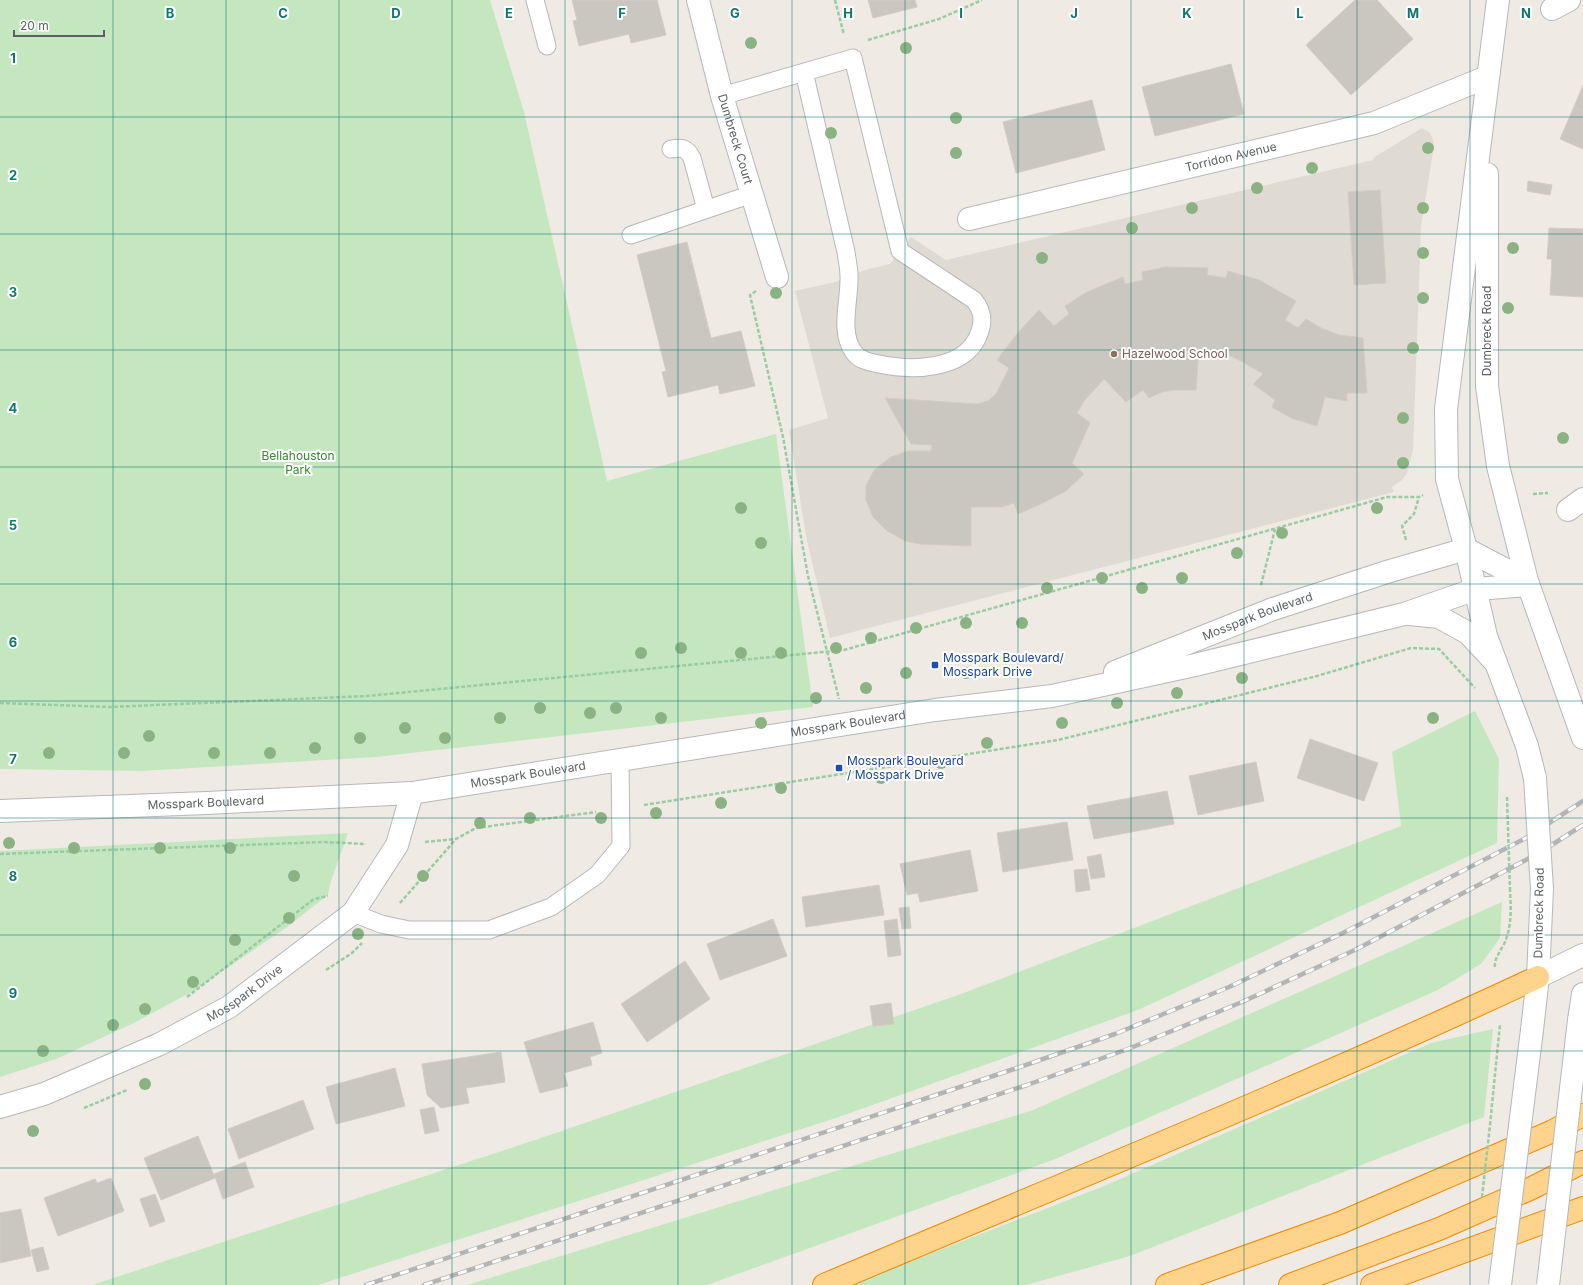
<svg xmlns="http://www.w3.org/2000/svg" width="1583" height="1285" font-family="Inter,sans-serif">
  <rect width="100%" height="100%" fill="#efebe4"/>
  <path fill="#dfdad2" d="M1422 128 1429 132 1432 137 1434 145 1421 227 1413 451 1407 473 1402 480 1392 487 1394 492 830 638 806 536 789 430 828 418 795 291 835 282 865 270 890 264 911 237 946 260 1373 160V158Z"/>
  <path fill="#c5e7c0" d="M0 0H490L524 112 607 481 776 434 813 707 376 757 141 771 0 769Z
    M1475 711 1499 759 1497 843 1138 1010 836 1118 318 1285H92L538 1139 961 994 1401 826 1392 752Z
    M348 833 331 881 328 895 287 927 195 990 134 1023 56 1059 0 1077V851Z
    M1502 902 1500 938 1481 964 1438 990 1053 1160 707 1285H467L1033 1110Z
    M1493 1029 1484 1117 1130 1256 1026 1285H850L1104 1186 1431 1043Z"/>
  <path fill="#cac6c0" stroke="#d4ccc2" d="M572 0H657L666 35 631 43 629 34 579 46 573 21 577 20Z
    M868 0H915L917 7 873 18Z
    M1355 0H1377L1413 39 1351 95 1306 45Z
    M1231 64 1244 114 1155 136 1142 87Z
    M1583 85V111L1574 107Z
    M1092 100 1105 150 1016 173 1003 122Z
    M1574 107 1583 111V149L1560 139Z
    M1528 181 1552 185 1550 195 1527 191Z
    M1380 190 1386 283 1354 285 1348 192Z
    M1549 228 1583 229V297L1550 295 1552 259H1547Z
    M687 242 711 338 741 331 755 386 720 394 718 385 668 397 662 372 666 371 637 255Z
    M1165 267 1208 268 1207 275 1226 278 1228 271 1259 280 1296 301 1285 320 1298 328 1306 319 1321 328 1339 335 1363 338 1367 393H1347V401L1325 397 1317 426 1291 418 1272 407 1275 400 1253 384 1263 374 1241 361 1222 352 1199 348 1196 390H1174L1162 392 1149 398 1143 390 1126 402 1104 379 1084 401 1077 413 1090 423 1072 463 1084 474 1066 491 1043 503 1018 514 1014 503 1002 507H971V546L920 544 905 541 886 530 873 517 866 500V486L874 470 891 457 908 451H931L932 445 911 444 885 398 977 404 988 401 996 394 1009 368 997 360 1017 334 1039 310 1054 326 1069 314 1065 306 1087 292 1123 277 1125 284 1143 280 1142 272Z
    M1310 739 1378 763 1364 801 1297 778Z
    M1256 762 1264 801 1198 815 1189 776Z
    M1167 791 1174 824 1094 839 1087 806Z
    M1067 822 1073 860 1003 872 997 833Z
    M970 850 978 891 920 902 918 893 907 895 900 864Z
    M1101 854 1105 877 1091 879 1087 857Z
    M1087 869 1090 890 1076 892 1074 870Z
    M879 885 884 915 806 927 802 897Z
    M909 907 911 928 902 929 899 908Z
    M773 919 787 956 720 980 707 944Z
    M897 919 901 955 888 957 884 921Z
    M685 961 710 999 647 1042 621 1004Z
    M891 1003 894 1024 873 1026 870 1006Z
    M593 1022 602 1053 590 1057 592 1065 564 1073 568 1086 540 1093 524 1042Z
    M501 1052 505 1082 466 1088 469 1103 441 1108 427 1095 422 1064Z
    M395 1068 405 1106 336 1124 326 1087Z
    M303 1100 314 1129 239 1159 228 1129Z
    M434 1107 439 1131 425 1134 420 1110Z
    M198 1136 215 1178 161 1200 144 1158Z
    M245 1162 254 1187 223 1199 214 1174Z
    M111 1178 124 1211 58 1236 44 1198 95 1179 97 1183Z
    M155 1194 165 1221 150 1227 140 1199Z
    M21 1209 31 1256 0 1263V1213Z
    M43 1247 49 1269 37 1272 31 1250Z"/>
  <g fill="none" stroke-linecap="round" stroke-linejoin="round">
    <defs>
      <path id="service" d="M535 0 547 46
        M722 96 853 58 900 251 974 300C982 310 984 319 980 331 968 371 912 371 879 364 869 362 858 360 853 351 839 330 850 300 849 276 849 268 847 260 846 252L804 72
        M671 149C682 147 687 148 692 158L706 209
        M631 235 752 194
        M353 913 381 924 409 930H489L551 907 597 875 621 846 620 761"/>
      <g id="minor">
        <path id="s1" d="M698 0 722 96 777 277"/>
        <path d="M1552 9 1569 0"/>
        <path id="s2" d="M969 219 1374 123 1487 77"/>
        <path d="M1568 510 1583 499"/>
        <path id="s3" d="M0 1107 44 1094 109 1066 160 1044 229 1007 353 913 397 845 412 793"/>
      </g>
      <g id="tertiary">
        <path d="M1410 614 1439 617 1468 633 1496 663"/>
        <path id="s4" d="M1115 672 1273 609 1390 571 1466 549"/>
        <path id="s5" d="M0 811 207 803 412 793 935 710 1052 696 1195 665 1404 614 1476 589 1528 585"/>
      </g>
      <path id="secondary" d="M1498 0 1446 409 1447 479 1466 549 1486 636 1527 746 1535 778
        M1487 174V386L1498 466 1527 581 1583 738
        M1466 549 1527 581
        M1538 977 1583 955
        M1579 1020 1583 994
        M1532 1030 1538 977 1542 889"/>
      <path id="motorway" d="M824 1285C1062 1184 1303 1087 1538 977
        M1167 1285 1340 1223 1553 1131 1583 1115
        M1290 1285 1439 1229 1532 1188 1583 1162
        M1372 1285 1583 1208"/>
    </defs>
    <use href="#service" stroke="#b5b8bb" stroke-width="19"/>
    <use href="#minor" stroke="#b5b8bb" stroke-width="24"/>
    <use href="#tertiary" stroke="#b5b8bb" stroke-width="24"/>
    <use href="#secondary" stroke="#b3b8bc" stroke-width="24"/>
    <use href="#motorway" stroke="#f38900" stroke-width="24"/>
    <path stroke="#9acba3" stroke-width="2.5" stroke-dasharray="4 2" stroke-linecap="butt" d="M835 0 844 35
      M868 40 939 19 982 0
      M756 291 750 295 783 437 808 576 839 699
      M1533 494 1548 493
      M1406 540 1402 526 1414 514 1419 497
      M1261 585 1275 529
      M0 703 110 707 367 696 844 650 1387 497H1419L1423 495
      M644 805 1058 740 1317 676 1411 648 1439 649 1475 688
      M425 842 456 839
      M0 854 325 842 366 844
      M400 903 456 839 476 828 596 812
      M1495 967C1494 959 1500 952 1504 944 1512 927 1511 908 1510 890
      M326 970 352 953 362 943
      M187 997 314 899 328 896
      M84 1108 127 1090
      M1490 1125 1500 1024"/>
    <use href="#service" stroke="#fff" stroke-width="17"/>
    <use href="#minor" stroke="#fff" stroke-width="22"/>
    <use href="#tertiary" stroke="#fff" stroke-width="22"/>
    <use href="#secondary" stroke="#fff" stroke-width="22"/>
    <use href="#motorway" stroke="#fed38c" stroke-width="22"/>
    <defs>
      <path id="rail" d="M366 1285 1014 1069 1115 1034 1229 987 1343 933 1526 838 1583 801
        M424 1285 1027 1085 1128 1049 1242 1002 1357 949 1539 853 1583 825"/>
    </defs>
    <use href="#rail" stroke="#b3b4b5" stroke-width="4.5"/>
    <use href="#rail" stroke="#fff" stroke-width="3" stroke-dasharray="9" stroke-linecap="butt"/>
    <defs>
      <path id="secondary-bridge" d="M1535 778 1542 889
        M1500 1285 1532 1030
        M1548 1285 1579 1020"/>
    </defs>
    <use href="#secondary-bridge" stroke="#b3b8bc" stroke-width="24" stroke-linecap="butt"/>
    <path stroke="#9acba3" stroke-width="2.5" stroke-dasharray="4 2" stroke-linecap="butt" d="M1507 797 1510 890
      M1482 1197 1490 1125"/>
    <use href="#secondary-bridge" stroke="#fff" stroke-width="22"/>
  </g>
  <g fill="#8bb283">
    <circle cx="751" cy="43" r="6"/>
    <circle cx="906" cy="48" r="6"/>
    <circle cx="956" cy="118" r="6"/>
    <circle cx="831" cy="133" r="6"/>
    <circle cx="1428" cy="148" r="6"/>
    <circle cx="956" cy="153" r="6"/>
    <circle cx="1312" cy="168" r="6"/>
    <circle cx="1257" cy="188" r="6"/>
    <circle cx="1192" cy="208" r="6"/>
    <circle cx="1423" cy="208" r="6"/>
    <circle cx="1132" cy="228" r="6"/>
    <circle cx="1513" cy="248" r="6"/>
    <circle cx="1423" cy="253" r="6"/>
    <circle cx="1042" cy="258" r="6"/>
    <circle cx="776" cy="293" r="6"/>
    <circle cx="1423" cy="298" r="6"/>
    <circle cx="1508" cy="308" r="6"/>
    <circle cx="1413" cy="348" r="6"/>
    <circle cx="1403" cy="418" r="6"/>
    <circle cx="1563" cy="438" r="6"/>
    <circle cx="1403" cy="463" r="6"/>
    <circle cx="741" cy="508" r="6"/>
    <circle cx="1377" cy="508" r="6"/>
    <circle cx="1282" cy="533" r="6"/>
    <circle cx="761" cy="543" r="6"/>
    <circle cx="1237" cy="553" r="6"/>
    <circle cx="1102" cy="578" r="6"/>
    <circle cx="1182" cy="578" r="6"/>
    <circle cx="1047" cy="588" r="6"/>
    <circle cx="1142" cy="588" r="6"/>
    <circle cx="966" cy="623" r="6"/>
    <circle cx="1022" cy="623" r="6"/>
    <circle cx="916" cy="628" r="6"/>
    <circle cx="871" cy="638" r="6"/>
    <circle cx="681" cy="648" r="6"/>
    <circle cx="836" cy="648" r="6"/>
    <circle cx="641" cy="653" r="6"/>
    <circle cx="741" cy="653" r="6"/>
    <circle cx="781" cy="653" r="6"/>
    <circle cx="906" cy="673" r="6"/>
    <circle cx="966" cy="673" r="6"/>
    <circle cx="1242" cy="678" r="6"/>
    <circle cx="866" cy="688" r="6"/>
    <circle cx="1177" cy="693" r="6"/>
    <circle cx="816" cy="698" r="6"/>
    <circle cx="1117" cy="703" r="6"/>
    <circle cx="540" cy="708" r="6"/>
    <circle cx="616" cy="708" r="6"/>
    <circle cx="590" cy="713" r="6"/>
    <circle cx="500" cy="718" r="6"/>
    <circle cx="661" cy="718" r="6"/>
    <circle cx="1433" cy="718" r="6"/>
    <circle cx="761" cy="723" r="6"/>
    <circle cx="1062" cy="723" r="6"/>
    <circle cx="405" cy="728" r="6"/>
    <circle cx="149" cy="736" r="6"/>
    <circle cx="360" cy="738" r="6"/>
    <circle cx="445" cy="738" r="6"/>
    <circle cx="987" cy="743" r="6"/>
    <circle cx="315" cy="748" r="6"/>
    <circle cx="49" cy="753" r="6"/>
    <circle cx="124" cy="753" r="6"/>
    <circle cx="214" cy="753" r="6"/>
    <circle cx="270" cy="753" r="6"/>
    <circle cx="941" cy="763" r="6"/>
    <circle cx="881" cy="778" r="6"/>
    <circle cx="781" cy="788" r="6"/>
    <circle cx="721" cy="803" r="6"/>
    <circle cx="656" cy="813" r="6"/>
    <circle cx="530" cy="818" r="6"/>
    <circle cx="601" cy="818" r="6"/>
    <circle cx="480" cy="823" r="6"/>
    <circle cx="9" cy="843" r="6"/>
    <circle cx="74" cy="848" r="6"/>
    <circle cx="160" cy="848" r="6"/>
    <circle cx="230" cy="848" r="6"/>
    <circle cx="294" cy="876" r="6"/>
    <circle cx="423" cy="876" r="6"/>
    <circle cx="289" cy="918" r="6"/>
    <circle cx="358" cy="934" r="6"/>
    <circle cx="235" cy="940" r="6"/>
    <circle cx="193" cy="982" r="6"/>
    <circle cx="145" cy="1009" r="6"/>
    <circle cx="113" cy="1025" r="6"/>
    <circle cx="43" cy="1051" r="6"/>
    <circle cx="145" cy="1084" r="6"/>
    <circle cx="33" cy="1131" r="6"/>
  </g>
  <path fill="none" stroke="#0f766e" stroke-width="1" stroke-opacity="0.55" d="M113 0V1285M226 0V1285M339 0V1285M452 0V1285M565 0V1285M678 0V1285M792 0V1285M905 0V1285M1018 0V1285M1131 0V1285M1244 0V1285M1357 0V1285M1470 0V1285M0 117H1583M0 234H1583M0 350H1583M0 467H1583M0 584H1583M0 701H1583M0 818H1583M0 935H1583M0 1051H1583M0 1168H1583"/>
  <circle fill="#8d6e63" stroke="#fff" stroke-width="1.5" cx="1114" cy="354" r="4"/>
  <g fill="#1a4fb4" stroke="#fff" stroke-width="1.5">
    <rect x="931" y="661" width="8" height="8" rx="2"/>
    <rect x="835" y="764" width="8" height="8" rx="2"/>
  </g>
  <g text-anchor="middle" stroke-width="4" stroke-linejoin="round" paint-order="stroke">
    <g font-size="12" fill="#5c6165" stroke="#fff">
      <text dy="4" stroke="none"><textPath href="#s1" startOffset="144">Dumbreck Court</textPath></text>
      <text dy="4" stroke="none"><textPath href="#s2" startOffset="269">Torridon Avenue</textPath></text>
      <text transform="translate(1487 331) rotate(-90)" y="4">Dumbreck Road</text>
      <text dy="4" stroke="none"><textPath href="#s4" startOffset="153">Mosspark Boulevard</textPath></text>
      <text dy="4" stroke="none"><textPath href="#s5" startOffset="854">Mosspark Boulevard</textPath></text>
      <text dy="4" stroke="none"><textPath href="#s5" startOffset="530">Mosspark Boulevard</textPath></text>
      <text dy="4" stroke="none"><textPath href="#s5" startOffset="206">Mosspark Boulevard</textPath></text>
      <text transform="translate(1539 913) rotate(-89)" y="4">Dumbreck Road</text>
      <text dy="4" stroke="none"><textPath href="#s3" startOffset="271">Mosspark Drive</textPath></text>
    </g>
    <g font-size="12" fill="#785e54" stroke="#fff" text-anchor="start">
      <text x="1122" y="358">Hazelwood School</text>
    </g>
    <g font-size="12" fill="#3a8434" stroke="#fff">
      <text x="298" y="460">Bellahouston<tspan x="298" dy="14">Park</tspan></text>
    </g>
    <g font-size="12" fill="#164399" stroke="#fff" text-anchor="start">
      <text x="943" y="662">Mosspark Boulevard/<tspan x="943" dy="14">Mosspark Drive</tspan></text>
      <text x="847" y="765">Mosspark Boulevard<tspan x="847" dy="14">/ Mosspark Drive</tspan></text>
    </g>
  </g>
  <g font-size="13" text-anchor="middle" font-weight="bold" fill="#0f766e" stroke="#fff" stroke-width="4" stroke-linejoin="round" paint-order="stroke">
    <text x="170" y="18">B</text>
    <text x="283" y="18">C</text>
    <text x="396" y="18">D</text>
    <text x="509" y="18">E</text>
    <text x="622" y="18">F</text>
    <text x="735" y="18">G</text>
    <text x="848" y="18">H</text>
    <text x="961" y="18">I</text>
    <text x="1074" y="18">J</text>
    <text x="1187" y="18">K</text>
    <text x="1300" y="18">L</text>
    <text x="1413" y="18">M</text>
    <text x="1526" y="18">N</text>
    <text x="13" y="63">1</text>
    <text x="13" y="180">2</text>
    <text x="13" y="297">3</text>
    <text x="13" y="413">4</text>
    <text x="13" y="530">5</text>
    <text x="13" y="647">6</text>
    <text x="13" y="764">7</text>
    <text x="13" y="881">8</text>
    <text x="13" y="998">9</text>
  </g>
  <path d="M14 30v6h90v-6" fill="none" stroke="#5c6165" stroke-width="2"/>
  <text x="20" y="30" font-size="12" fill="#5c6165" stroke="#ffffff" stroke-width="3" paint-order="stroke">20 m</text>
</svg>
